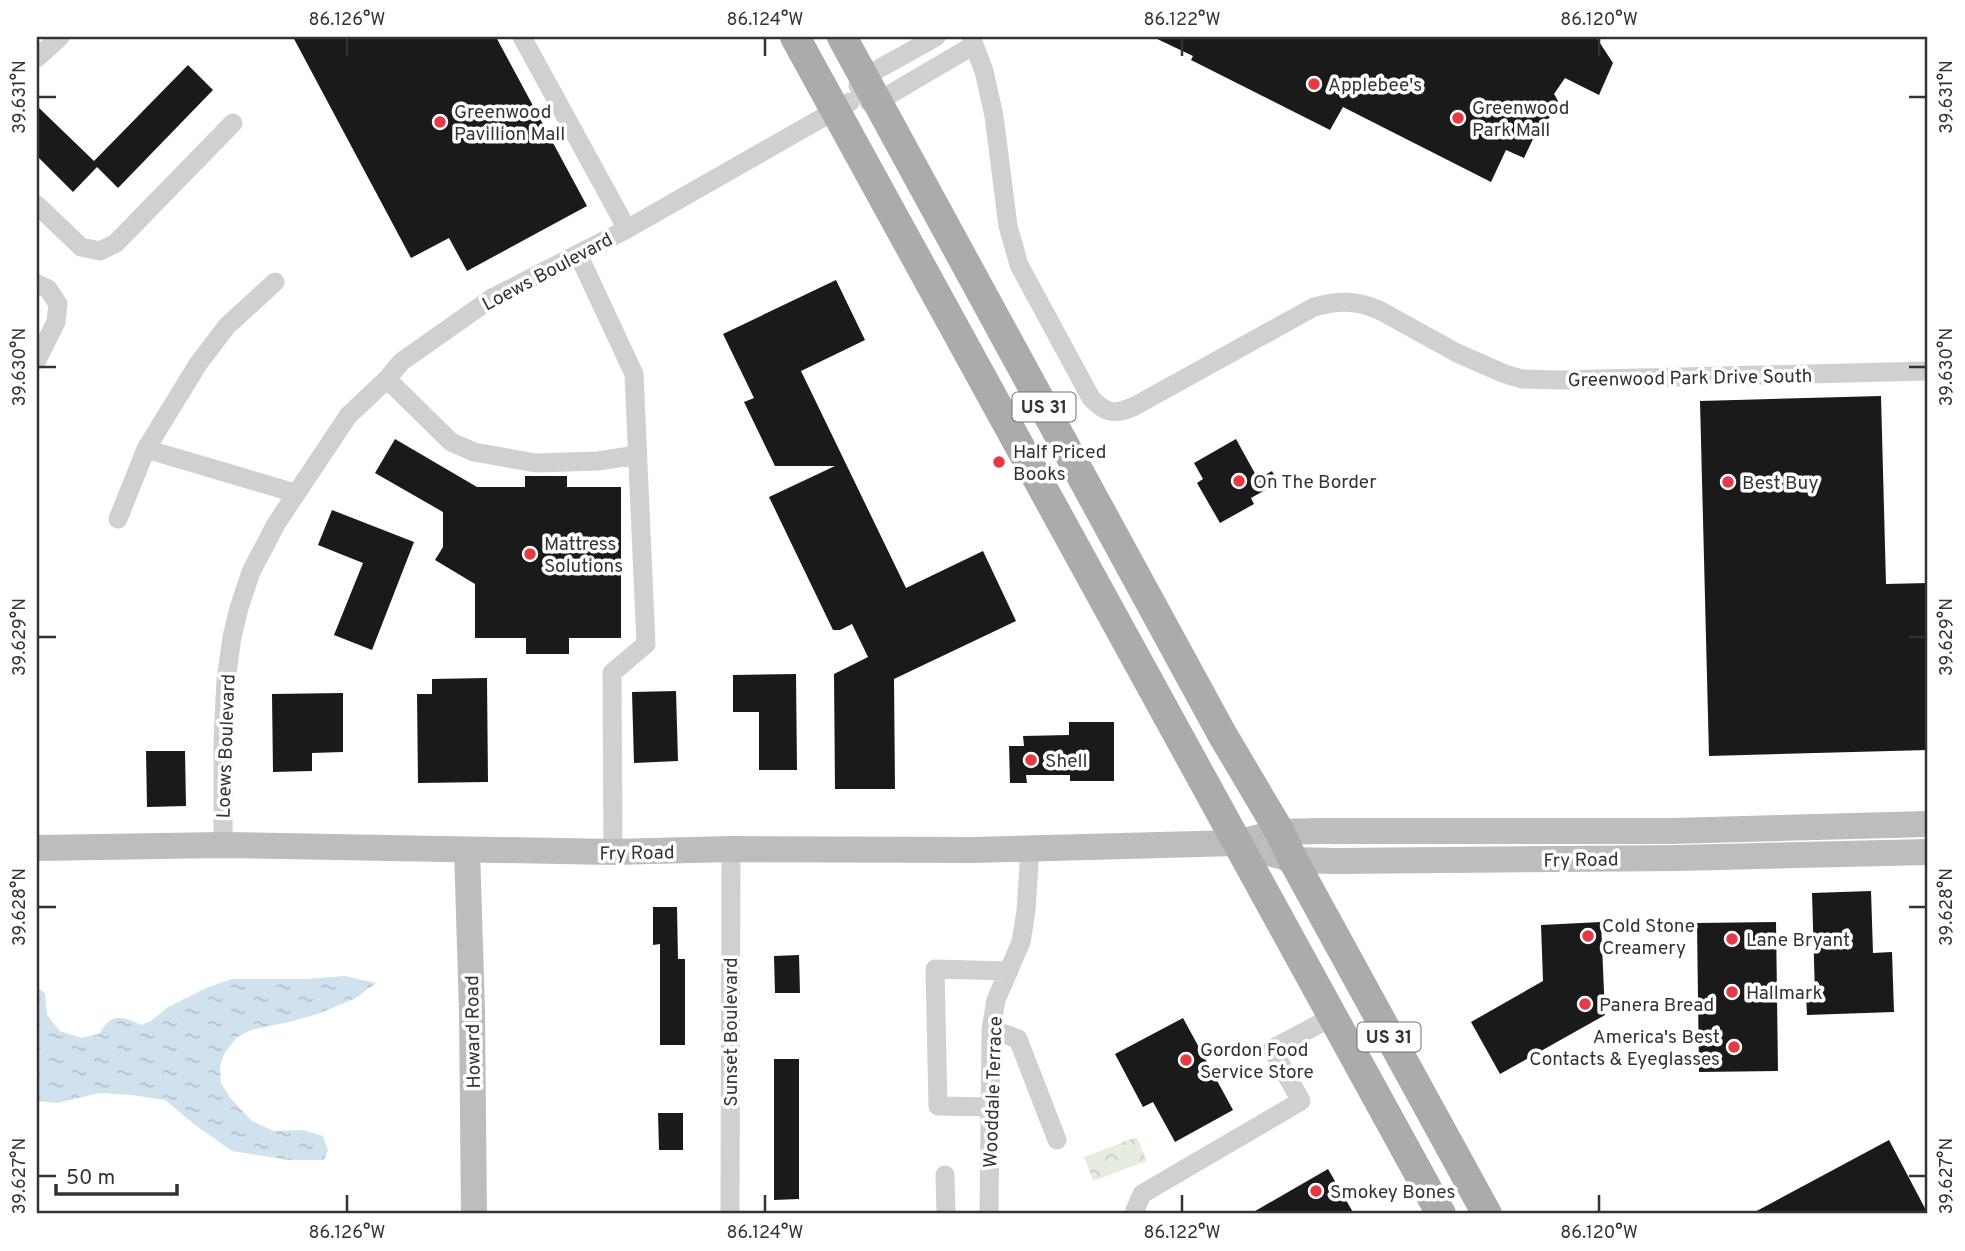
<svg xmlns="http://www.w3.org/2000/svg" width="1965" height="1251" font-family="Overpass,sans-serif">
  <defs>
    <pattern id="park-crowns" width="20" height="18" patternUnits="userSpaceOnUse" patternTransform="scale(1.75)"><rect width="20" height="18" fill="#e6ecdf"/><path d="M2 6a3 3 0 1 1 6 0M12 15a3 3 0 1 1 6 0" fill="none" stroke="#c6cbc0"/></pattern>
    <pattern id="water-ripples" width="26" height="14" patternUnits="userSpaceOnUse" patternTransform="scale(1.75)"><rect width="26" height="14" fill="#cfe2ee"/><path d="M2 4q2-2 4 0t4 0M15 11q2-2 4 0t4 0" fill="none" stroke="#b2c2cd"/></pattern>
  </defs>
  <rect width="100%" height="100%" fill="#fff"/>
  <path fill="url(#park-crowns)" d="M1137 1137 1147 1161 1093 1181 1084 1157Z"/>
  <path fill="url(#water-ripples)" d="M345 976 376 983 356 998 318 1014 289 1022 251 1030 236 1038 224 1054 220 1067 221 1083 231 1099 252 1121 274 1131 303 1130 323 1136 328 1150 324 1160H289L232 1151 195 1125 165 1100 132 1095 100 1093 57 1103 37 1101V987L45 993 47 1015 60 1031 82 1038 99 1034C111 1013 121 1015 141 1025L151 1021 168 1007 206 988 232 979H307Z"/>
  <path fill="#1a1a1a" d="M293 37H496L587 206 467 271 449 238 411 258Z
    M1153 37H1596L1613 63 1599 95 1565 78 1554 94 1558 101 1539 138 1533 139 1524 158 1506 150 1491 182 1343 107 1330 130 1191 60 1193 56Z
    M188 65 213 90 118 188 97 167 73 192 37 156V106L94 161Z
    M836 280 865 340 801 371 906 588 983 551 1016 621 894 679 895 789H835L834 674 868 657 852 624 840 630H833L769 497 835 466H775L744 402 754 398 723 334Z
    M1881 396 1886 584 1928 583V750L1709 756 1700 401Z
    M395 439 477 487H525V476H567V487H621V638H569V654H526V638H475V584L435 560 443 547V512L375 473Z
    M1236 439 1258 479 1272 471 1278 483 1251 498 1254 504 1220 523 1197 483 1203 479 1194 463Z
    M332 510 414 542 372 650 334 635 363 563 318 545Z
    M796 674 797 770H759V712H733V675Z
    M487 678 488 782 418 783 417 694H432V679Z
    M676 691 678 761 634 763 632 692Z
    M343 693V752L312 753V771L273 772 272 694Z
    M1069 722H1114V781H1070V775H1026L1027 783H1010L1009 746H1024L1023 736 1069 735Z
    M146 751H185L186 806 147 807Z
    M1871 891 1873 953 1892 952 1894 1012 1807 1015 1806 995H1815L1812 893Z
    M653 907H677L678 959H685V1045H660V944L653 945Z
    M1601 922 1605 1015 1500 1074 1471 1022 1543 981 1541 925Z
    M1776 922 1778 1071 1699 1072 1697 923Z
    M799 955 800 993H775L774 956Z
    M1183 1018 1233 1110 1175 1142 1153 1102 1143 1107 1115 1054Z
    M774 1059H799V1199L774 1200Z
    M658 1113H683V1150H659Z
    M1889 1140 1928 1214H1751Z
    M1328 1169 1354 1214H1250Z"/>
  <g fill="none" stroke-linecap="round" stroke-linejoin="round">
    <path stroke="#d0d0d0" stroke-width="19" d="M522 37 627 229
      M971 37 984 71 994 116 1008 226 1019 265 1091 398C1106 414 1115 415 1135 406L1314 307C1339 300 1357 300 1381 311L1457 353 1505 374 1522 379 1560 380 1928 371
      M37 58 60 37
      M858 86 864 77 936 37
      M869 102H877L974 45
      M37 205 81 247 100 251 116 243 233 123
      M578 254 634 374 646 644 612 673 613 852
      M37 284 48 289 58 304 56 322 37 360
      M387 379 451 442 474 452 536 463 598 461 637 455
      M146 449 295 493
      M118 519 146 449 198 364 227 326 275 282
      M223 845V740L226 680 232 637 239 608 251 572 276 524 348 416 387 379 401 362 492 298 627 229 850 102
      M991 1029 1018 1039 1057 1140
      M990 1107 938 1106 935 969 1009 971
      M945 1175 946 1214
      M730 1214 731 849
      M989 1214 991 1029 996 1000 1021 942 1026 911 1030 849
      M1137 1214 1135 1210 1142 1194 1301 1101 1272 1049 1332 1017"/>
    <path stroke="#bdbdbd" stroke-width="26" d="M1238 844 1293 860 1336 861 1677 858 1928 852
      M37 848 223 845 613 852 731 849 974 850 1236 843 1280 832 1321 831H1672L1928 824
      M467 850 472 1011 474 1214"/>
    <path stroke="#ababab" stroke-width="30" d="M795 37 1441 1214
      M842 37 1222 734 1280 832 1293 860 1487 1214"/>
  </g>
  <path fill="none" stroke="#333" stroke-width="2.5" d="M347 38V56M765 38V56M1182 38V56M1599 38V56M38 97H56M1909 97H1926M38 367H56M1909 367H1926M38 637H56M1909 637H1926M38 907H56M1909 907H1926M38 1176H56M1909 1176H1926M347 1195V1212M765 1195V1212M1182 1195V1212M1599 1195V1212"/>
  <g fill="#e63946" stroke="#fff" stroke-width="2.5">
    <circle cx="1314" cy="84" r="7"/>
    <circle cx="1458" cy="118" r="7"/>
    <circle cx="440" cy="122" r="7"/>
    <circle cx="999" cy="462" r="7"/>
    <circle cx="1239" cy="481" r="7"/>
    <circle cx="1728" cy="482" r="7"/>
    <circle cx="530" cy="554" r="7"/>
    <circle cx="1031" cy="760" r="7"/>
    <circle cx="1588" cy="936" r="7"/>
    <circle cx="1732" cy="939" r="7"/>
    <circle cx="1732" cy="992" r="7"/>
    <circle cx="1585" cy="1004" r="7"/>
    <circle cx="1734" cy="1047" r="7"/>
    <circle cx="1186" cy="1060" r="7"/>
    <circle cx="1316" cy="1191" r="7"/>
  </g>
  <g text-anchor="middle" stroke-width="7" stroke-linejoin="round" paint-order="stroke">
    <g fill="#fff" stroke="#707070" stroke-width="2">
      <rect x="1012.5" y="392.5" width="63" height="29" rx="5"/>
      <rect x="1357.5" y="1022.5" width="63" height="29" rx="5"/>
    </g>
    <g font-size="18" font-weight="bold" fill="#333">
      <text x="1044" y="413">US 31</text>
      <text x="1389" y="1043">US 31</text>
    </g>
    <g font-size="19" fill="#333" stroke="#fff" text-anchor="start">
      <text x="1328" y="91">Applebee's</text>
      <text x="1472" y="114">Greenwood<tspan x="1472" dy="22">Park Mall</tspan></text>
      <text x="454" y="118">Greenwood<tspan x="454" dy="22">Pavillion Mall</tspan></text>
      <text x="1013" y="458">Half Priced<tspan x="1013" dy="22">Books</tspan></text>
      <text x="1253" y="488">On The Border</text>
      <text x="1742" y="489">Best Buy</text>
      <text x="544" y="550">Mattress<tspan x="544" dy="22">Solutions</tspan></text>
      <text x="1045" y="767">Shell</text>
      <text x="1602" y="932">Cold Stone<tspan x="1602" dy="22">Creamery</tspan></text>
      <text x="1746" y="946">Lane Bryant</text>
      <text x="1746" y="999">Hallmark</text>
      <text x="1599" y="1011">Panera Bread</text>
      <text x="1720" y="1043" text-anchor="end">America's Best<tspan x="1720" dy="22">Contacts &amp; Eyeglasses</tspan></text>
      <text x="1200" y="1056">Gordon Food<tspan x="1200" dy="22">Service Store</tspan></text>
      <text x="1330" y="1198">Smokey Bones</text>
    </g>
    <g font-size="19" fill="#333" stroke="#fff">
      <text transform="translate(547 271) rotate(-28)" y="7">Loews Boulevard</text>
      <text transform="translate(1690 377) rotate(-1)" y="7">Greenwood Park Drive South</text>
      <text transform="translate(225 746) rotate(-88)" y="7">Loews Boulevard</text>
      <text transform="translate(637 852) rotate(-1)" y="7">Fry Road</text>
      <text transform="translate(1581 859) rotate(-1)" y="7">Fry Road</text>
      <text transform="translate(472 1032) rotate(-91)" y="7">Howard Road</text>
      <text transform="translate(730 1032) rotate(-90)" y="7">Sunset Boulevard</text>
      <text transform="translate(992 1092) rotate(-88)" y="7">Wooddale Terrace</text>
    </g>
  </g>
  <rect width="1965" height="1251" fill="none" stroke="#ffffff" stroke-width="77"/>
  <path d="M56 1184v10h121v-10" fill="none" stroke="#333333" stroke-width="3.5"/>
  <text x="66" y="1184" font-size="21" fill="#333333" stroke="#ffffff" stroke-width="5" paint-order="stroke">50 m</text>
  <rect x="38" y="38" width="1888" height="1174" fill="none" stroke="#333" stroke-width="2.5"/>
  <g font-size="18" text-anchor="middle" fill="#333">
    <text x="347" y="25">86.126°W</text>
    <text x="765" y="25">86.124°W</text>
    <text x="1182" y="25">86.122°W</text>
    <text x="1599" y="25">86.120°W</text>
    <text transform="translate(19 97) rotate(-90)" y="6">39.631°N</text>
    <text transform="translate(1946 97) rotate(-90)" y="6">39.631°N</text>
    <text transform="translate(19 367) rotate(-90)" y="6">39.630°N</text>
    <text transform="translate(1946 367) rotate(-90)" y="6">39.630°N</text>
    <text transform="translate(19 637) rotate(-90)" y="6">39.629°N</text>
    <text transform="translate(1946 637) rotate(-90)" y="6">39.629°N</text>
    <text transform="translate(19 907) rotate(-90)" y="6">39.628°N</text>
    <text transform="translate(1946 907) rotate(-90)" y="6">39.628°N</text>
    <text transform="translate(19 1176) rotate(-90)" y="6">39.627°N</text>
    <text transform="translate(1946 1176) rotate(-90)" y="6">39.627°N</text>
    <text x="347" y="1238">86.126°W</text>
    <text x="765" y="1238">86.124°W</text>
    <text x="1182" y="1238">86.122°W</text>
    <text x="1599" y="1238">86.120°W</text>
  </g>
</svg>
